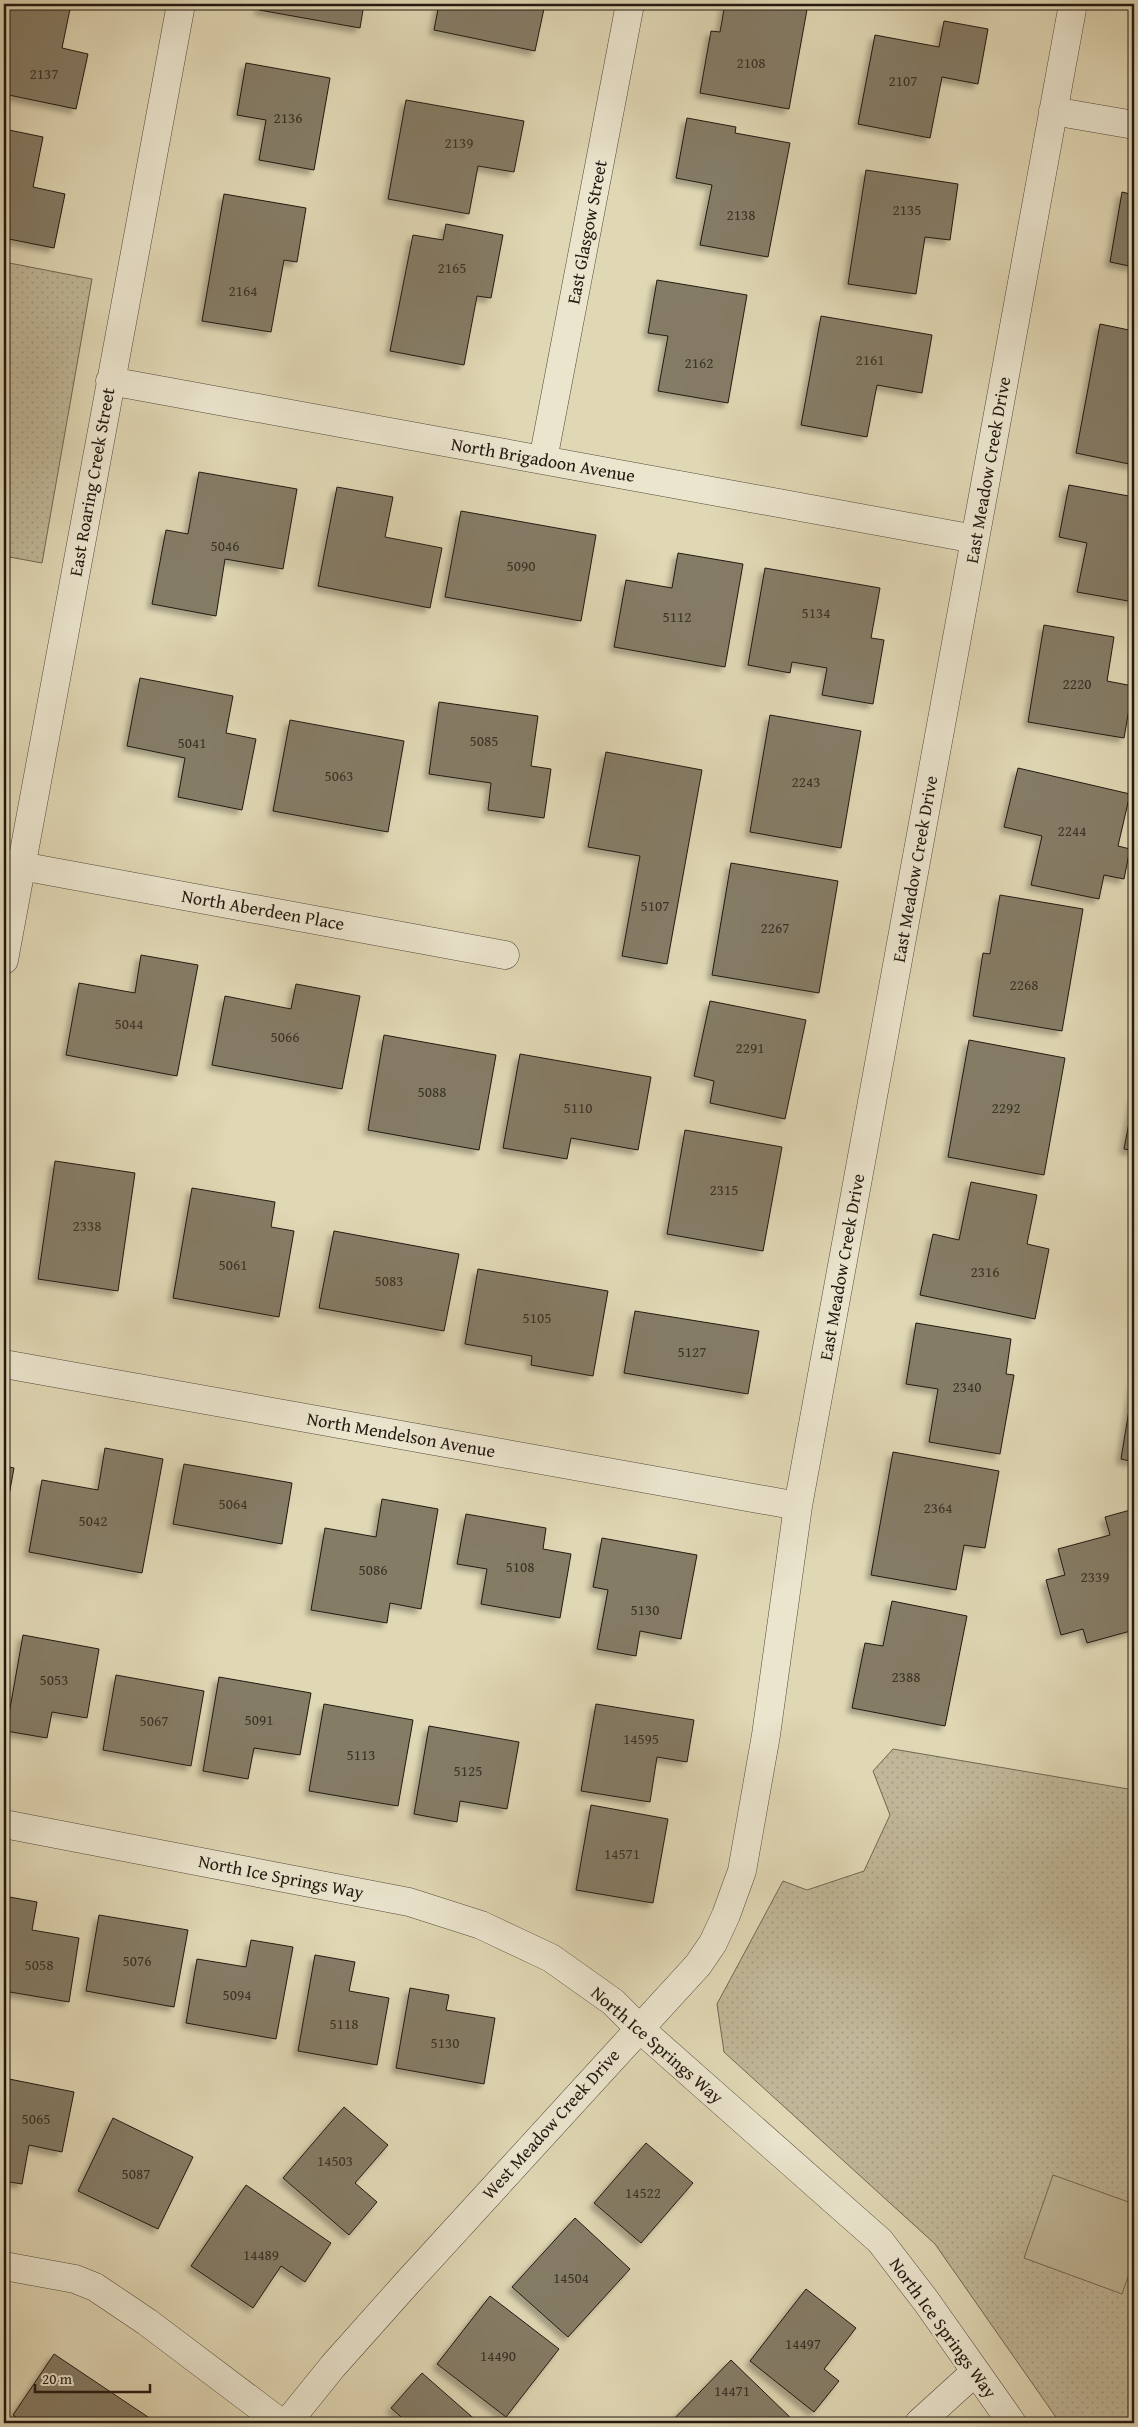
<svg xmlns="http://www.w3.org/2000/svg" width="1138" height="2427" font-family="'Gentium Book Plus',serif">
  <defs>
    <pattern id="green-dots" width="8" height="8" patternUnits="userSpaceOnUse" patternTransform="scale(1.25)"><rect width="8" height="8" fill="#c0b798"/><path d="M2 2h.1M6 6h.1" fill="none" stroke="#a59d82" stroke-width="1.8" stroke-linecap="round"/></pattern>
    <filter id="shadow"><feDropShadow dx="-4.5" dy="4.5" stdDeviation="2.5" flood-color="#0004"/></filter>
  </defs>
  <rect width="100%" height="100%" fill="#e0d7b4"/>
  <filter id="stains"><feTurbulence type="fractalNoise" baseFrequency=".004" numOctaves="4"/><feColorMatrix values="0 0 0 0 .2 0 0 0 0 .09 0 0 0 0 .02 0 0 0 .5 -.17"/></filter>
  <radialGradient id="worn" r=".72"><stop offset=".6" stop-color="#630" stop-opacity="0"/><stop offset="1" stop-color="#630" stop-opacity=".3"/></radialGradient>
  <path fill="url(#green-dots)" stroke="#716854" d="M4 262 92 279 42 563 4 556Z
    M893 1749 1134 1790V2423H1060L935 2244 724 2052 717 2004 783 1881 807 1890 864 1871 890 1815 873 1771Z"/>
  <path fill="#c0b798" stroke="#716854" d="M1053 2175 1134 2204V2260L1122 2294 1024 2258Z"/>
  <path fill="#857c66" stroke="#221911" filter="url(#shadow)" d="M4 4H71L62 48 88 54 76 109 4 94Z
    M260 4H364L360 28 259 10Z
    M439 4H545L535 51 434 30Z
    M725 4H808L789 109 700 93 711 31 720 32Z
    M944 21 988 29 978 84 942 77 930 138 858 124 875 35 939 47Z
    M246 63 330 78 314 170 259 160 266 120 237 115Z
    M406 100 524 121 514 172 478 166 469 214 388 199Z
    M687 118 736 127 735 133 790 143 768 257 700 245 712 185 676 178Z
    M4 129 43 137 33 187 65 194 54 248 4 238Z
    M866 170 958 184 950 240 925 237 916 294 848 284Z
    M1122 192 1134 195V267L1110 262Z
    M224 194 306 208 297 262 284 260 271 332 202 321Z
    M446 224 503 235 491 298 477 296 464 365 390 351 413 235 443 240Z
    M657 280 747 295 728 403 658 391 668 336 648 333Z
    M821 316 932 335 922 393 877 385 867 437 801 425Z
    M1100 324 1134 331V465L1076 453Z
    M199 472 297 489 283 569 225 559 216 616 152 604 166 530 188 534Z
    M1069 485 1134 497V602L1077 592 1087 543 1059 537Z
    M337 487 393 497 385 537 442 548 430 608 318 586Z
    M461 511 596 535 581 621 445 597Z
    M678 553 743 564 725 667 614 647 626 580 672 588Z
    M765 568 880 588 871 638 884 640 873 704 822 695 827 668 792 662 790 673 748 665Z
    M1044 625 1114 637 1107 681 1133 686 1124 738 1028 722Z
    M140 678 233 696 226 733 256 739 242 810 178 797 185 758 127 746Z
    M439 702 538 716 531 766 551 769 544 818 488 810 491 783 429 774Z
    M770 715 861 731 841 848 750 832Z
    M290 720 404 741 388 832 273 811Z
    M606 752 702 770 667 964 622 956 640 856 588 847Z
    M1018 768 1130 794 1118 846 1130 849 1124 879 1104 875 1099 899 1031 885 1042 836 1004 827Z
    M731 863 838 881 819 993 712 975Z
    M1000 895 1083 909 1062 1031 973 1016 983 953 990 954Z
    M141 955 198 965 177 1076 66 1055 79 983 135 993Z
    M296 984 360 996 342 1089 212 1065 225 996 291 1009Z
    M710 1001 806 1020 785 1119 710 1103 714 1081 694 1076Z
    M384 1035 496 1055 479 1150 368 1130Z
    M969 1040 1065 1058 1044 1175 948 1157Z
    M520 1054 651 1077 638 1150 571 1138 567 1159 503 1148Z
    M1134 1096V1151L1124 1149Z
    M685 1130 782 1147 763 1251 667 1234Z
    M55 1161 135 1173 118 1291 38 1279Z
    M971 1182 1037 1195 1027 1244 1049 1249 1035 1319 920 1295 933 1234 959 1240Z
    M192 1188 275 1202 271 1227 294 1231 279 1317 173 1298Z
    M334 1231 459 1254 444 1331 319 1308Z
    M478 1269 608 1291 593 1376 531 1365 532 1356 465 1344Z
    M635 1311 759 1331 748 1394 624 1373Z
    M916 1323 1011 1339 1006 1374 1014 1375 1000 1454 929 1442 938 1389 906 1384Z
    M1134 1379V1462L1121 1459Z
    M105 1448 163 1459 142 1573 29 1552 42 1480 98 1490Z
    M893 1452 999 1471 985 1548 964 1545 956 1590 871 1575Z
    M184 1464 292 1483 282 1544 173 1524Z
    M4 1466 14 1468 4 1523Z
    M382 1499 438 1509 421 1609 390 1603 387 1623 311 1610 325 1528 376 1537Z
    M1134 1509V1630L1087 1643 1083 1629 1061 1635 1046 1580 1065 1575 1058 1549 1110 1535 1105 1517Z
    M466 1514 546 1528 543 1549 571 1554 560 1618 481 1604 487 1569 457 1564Z
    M602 1538 697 1555 681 1639 640 1631 636 1656 597 1649 608 1590 593 1587Z
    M892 1601 967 1616 945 1726 852 1708 865 1643 883 1646Z
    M23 1635 99 1649 87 1718 52 1712 47 1738 6 1731Z
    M116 1675 204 1691 191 1766 103 1750Z
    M219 1677 311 1693 300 1755 254 1748 248 1779 203 1771Z
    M324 1704 413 1720 398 1806 309 1791Z
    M596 1704 694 1720 687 1762 657 1757 650 1802 581 1791Z
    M429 1726 519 1742 507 1809 460 1801 457 1822 414 1814Z
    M591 1805 668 1819 653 1903 576 1890Z
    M4 1896 37 1902 32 1930 79 1938 69 2002 4 1991Z
    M99 1915 188 1930 174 2007 86 1991Z
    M251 1940 293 1947 276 2039 186 2023 197 1959 246 1967Z
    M315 1955 355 1962 349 1991 389 1998 377 2065 298 2051Z
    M410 1988 449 1995 446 2010 495 2018 484 2084 396 2068Z
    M4 2078 74 2092 62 2152 29 2145 22 2184 4 2181Z
    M344 2107 388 2145 355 2183 377 2202 349 2235 283 2178Z
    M113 2118 193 2157 158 2229 78 2191Z
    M646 2143 693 2183 641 2243 594 2203Z
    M246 2185 331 2243 305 2282 281 2266 253 2308 191 2266Z
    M575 2218 630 2269 568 2337 512 2287Z
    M806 2289 856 2328 824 2369 839 2381 814 2412 750 2361Z
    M490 2296 559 2349 506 2417 437 2364Z
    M54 2354 157 2423H25L13 2415Z
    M731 2360 796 2423H670Z
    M422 2373 479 2423H408L391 2408Z"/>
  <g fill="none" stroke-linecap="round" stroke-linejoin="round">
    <defs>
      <path id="street" d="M1053 111 1134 125
        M110 381 975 539
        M543 460 630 4
        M21 866 505 955
        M4 960 181 4
        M4 1364 798 1506
        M4 1824 409 1902 481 1925 551 1958 613 2002 639 2028 880 2241 926 2301 1012 2423
        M4 2266 75 2279 95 2287 147 2322 281 2423
        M287 2423 333 2366 407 2283 698 1965 713 1943 726 1915 742 1871 766 1735 798 1506 1073 4
        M919 2423 975 2372"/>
    </defs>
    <use href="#street" stroke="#52483a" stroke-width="29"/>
    <use href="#street" stroke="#ebe5ce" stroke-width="28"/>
  </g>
  <g text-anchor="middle" stroke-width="5" stroke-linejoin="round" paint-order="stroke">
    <g font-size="15" fill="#3b3226">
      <text x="751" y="68">2108</text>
      <text x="44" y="79">2137</text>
      <text x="903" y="86">2107</text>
      <text x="288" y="123">2136</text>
      <text x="459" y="148">2139</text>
      <text x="907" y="215">2135</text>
      <text x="741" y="220">2138</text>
      <text x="452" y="273">2165</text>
      <text x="243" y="296">2164</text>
      <text x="870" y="365">2161</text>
      <text x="699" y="368">2162</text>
      <text x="225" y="551">5046</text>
      <text x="521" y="571">5090</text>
      <text x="816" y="618">5134</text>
      <text x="677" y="622">5112</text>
      <text x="1077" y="689">2220</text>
      <text x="484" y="746">5085</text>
      <text x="192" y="748">5041</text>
      <text x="339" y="781">5063</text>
      <text x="806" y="787">2243</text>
      <text x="1072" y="836">2244</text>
      <text x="655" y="911">5107</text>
      <text x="775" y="933">2267</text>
      <text x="1024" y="990">2268</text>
      <text x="129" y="1029">5044</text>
      <text x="285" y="1042">5066</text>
      <text x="750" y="1053">2291</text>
      <text x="432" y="1097">5088</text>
      <text x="578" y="1113">5110</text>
      <text x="1006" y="1113">2292</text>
      <text x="724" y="1195">2315</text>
      <text x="87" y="1231">2338</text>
      <text x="233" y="1270">5061</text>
      <text x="985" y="1277">2316</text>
      <text x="389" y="1286">5083</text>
      <text x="537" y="1323">5105</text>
      <text x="692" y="1357">5127</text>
      <text x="967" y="1392">2340</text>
      <text x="233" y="1509">5064</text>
      <text x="938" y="1513">2364</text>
      <text x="93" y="1526">5042</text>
      <text x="520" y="1572">5108</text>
      <text x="373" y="1575">5086</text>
      <text x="1095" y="1582">2339</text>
      <text x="645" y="1615">5130</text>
      <text x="906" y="1682">2388</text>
      <text x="54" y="1685">5053</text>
      <text x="259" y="1725">5091</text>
      <text x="154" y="1726">5067</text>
      <text x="641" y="1744">14595</text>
      <text x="361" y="1760">5113</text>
      <text x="468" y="1776">5125</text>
      <text x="622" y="1859">14571</text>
      <text x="137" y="1966">5076</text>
      <text x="39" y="1970">5058</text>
      <text x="237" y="2000">5094</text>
      <text x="344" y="2029">5118</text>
      <text x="445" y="2048">5130</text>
      <text x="36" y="2124">5065</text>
      <text x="335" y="2166">14503</text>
      <text x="136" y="2179">5087</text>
      <text x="643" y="2198">14522</text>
      <text x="261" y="2260">14489</text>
      <text x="571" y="2283">14504</text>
      <text x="803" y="2349">14497</text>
      <text x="498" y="2361">14490</text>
      <text x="732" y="2396">14471</text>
    </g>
    <g font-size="18" fill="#221911" stroke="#ebe5ce">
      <text transform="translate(587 232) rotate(-79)" y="6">East Glasgow Street</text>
      <text transform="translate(543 460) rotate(10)" y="6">North Brigadoon Avenue</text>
      <text transform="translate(988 470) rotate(-80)" y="6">East Meadow Creek Drive</text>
      <text transform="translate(92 482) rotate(-80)" y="6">East Roaring Creek Street</text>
      <text transform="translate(915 869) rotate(-80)" y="6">East Meadow Creek Drive</text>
      <text transform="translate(263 910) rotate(10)" y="6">North Aberdeen Place</text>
      <text transform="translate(842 1267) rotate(-80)" y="6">East Meadow Creek Drive</text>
      <text transform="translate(401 1435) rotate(10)" y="6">North Mendelson Avenue</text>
      <text transform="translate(281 1877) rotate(11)" y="6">North Ice Springs Way</text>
      <text transform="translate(657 2045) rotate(41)" y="6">North Ice Springs Way</text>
      <text transform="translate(551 2124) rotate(-48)" y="6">West Meadow Creek Drive</text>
      <text transform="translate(943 2328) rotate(54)" y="6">North Ice Springs Way</text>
    </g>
  </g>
  <rect width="1138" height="2427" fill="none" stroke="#e0d7b4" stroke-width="20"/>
  <rect x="5" y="5" width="1128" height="2417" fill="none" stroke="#221911" stroke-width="2.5"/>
  <rect x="10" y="10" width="1118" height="2407" fill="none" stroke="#221911"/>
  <path d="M35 2384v8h115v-8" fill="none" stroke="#221911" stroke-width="2.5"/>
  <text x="42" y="2384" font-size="15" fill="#221911" stroke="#ebe5ce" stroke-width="4" paint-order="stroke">20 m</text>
  <rect width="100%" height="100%" filter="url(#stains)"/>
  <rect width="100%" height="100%" fill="url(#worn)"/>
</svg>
